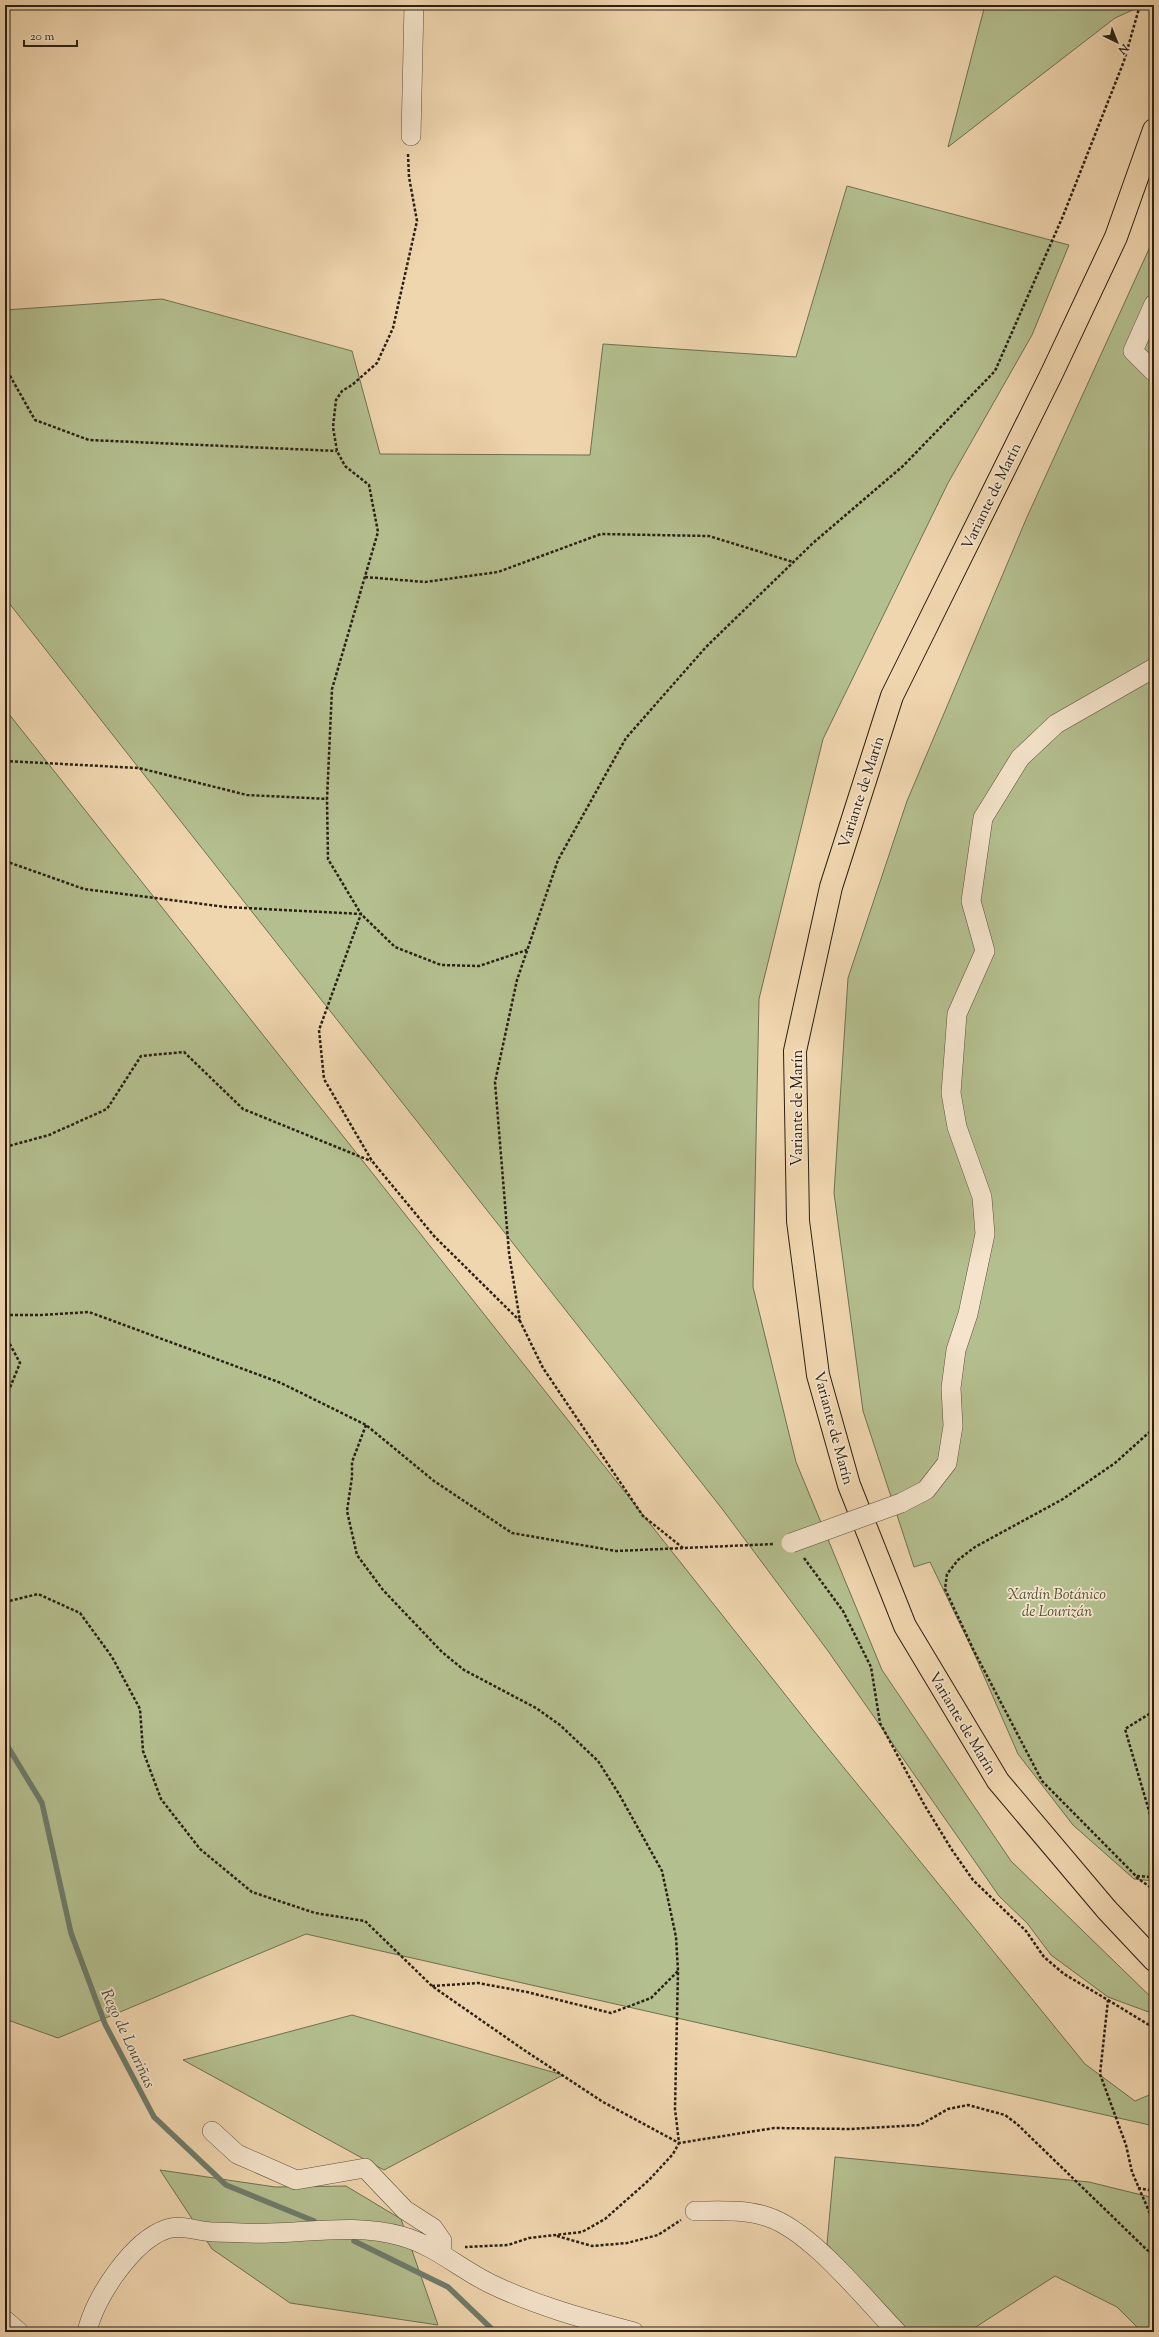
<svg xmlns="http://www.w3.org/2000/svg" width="1159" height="2337" font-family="'Sorts Mill Goudy',serif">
  <rect width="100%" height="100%" fill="#f0d6af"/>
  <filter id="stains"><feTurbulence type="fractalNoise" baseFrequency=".005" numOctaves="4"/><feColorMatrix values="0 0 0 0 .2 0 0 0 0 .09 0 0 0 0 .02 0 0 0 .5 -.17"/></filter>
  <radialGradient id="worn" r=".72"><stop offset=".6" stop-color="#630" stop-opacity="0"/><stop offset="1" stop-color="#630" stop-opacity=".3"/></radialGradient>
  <path fill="#b4bf8f" stroke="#6f7052" d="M985 5H1144L1115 18 948 147Z
    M847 186 1069 245 1032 335 948 483 823 739 759 999 753 1287 796 1462 882 1670 1011 1861 1154 2000V2014L1108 1997 1051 1955 1027 1923 999 1896 828 1651 723 1510 5 598V310L162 299 352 351 380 454 590 455 603 344 796 357Z
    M1154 238V1881L1134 1879 1073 1825 1018 1754 973 1651 930 1562 914 1567 863 1411 834 1193 848 978 907 801 1027 517Z
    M5 709 814 1731 1085 2064 1135 2101 1154 2093V2126L306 1934 58 2038 5 2019Z
    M352 2015 563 2075 384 2170 183 2060Z
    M835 2157 1089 2182 1154 2198V2332H1142L1117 2307 1055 2276 968 2332H905L827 2244Z
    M160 2170 275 2187 346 2186 401 2219 438 2325 290 2303 212 2249Z"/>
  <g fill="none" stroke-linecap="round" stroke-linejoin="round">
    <path stroke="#6e7c6b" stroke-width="5.5" d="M5 1742 42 1803 71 1933 105 2024 154 2117 226 2185 314 2221
      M354 2241 448 2287 495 2332"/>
    <defs>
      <path id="street" d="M411 136 414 5
        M1154 304 1133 351 1154 372
        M901 1503 926 1490 947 1463 953 1426 951 1388 956 1350 968 1314 985 1234 982 1197 957 1127 951 1093 957 1014 985 951 971 901 983 818 1020 758 1056 724 1154 668
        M212 2131 237 2154 296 2180 365 2168 405 2210 433 2228 442 2241 441 2253
        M695 2211C718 2211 745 2209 768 2217 811 2231 864 2298 897 2332
        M5 2320 19 2332
        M87 2332C94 2298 133 2240 167 2229 182 2224 199 2232 214 2232 232 2232 251 2234 270 2233 314 2232 358 2224 401 2236 434 2245 459 2268 489 2283 534 2305 584 2319 634 2332"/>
      <path id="highway" d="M1154 130 1116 237 1052 373 892 696 831 887 795 1051 798 1221 818 1375 849 1485 905 1626 998 1781 1107 1910 1154 1960"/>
    </defs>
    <use href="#street" stroke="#5c4e3b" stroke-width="20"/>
    <use href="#highway" stroke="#2a2014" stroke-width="24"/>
    <path stroke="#2a2014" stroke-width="2.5" stroke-dasharray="3 2" stroke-linecap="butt" d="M408 154 409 177 417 221 393 328 377 363 352 385 342 391 336 400 333 427 337 451 345 466 369 485 378 532 332 689 327 799 328 859 361 914 319 1030 324 1079 372 1161 434 1236 520 1321
      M5 367 35 420 89 440 337 451
      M365 577 425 582 498 572 601 534 709 536 793 562
      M5 761 139 768 247 795 327 799
      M5 861 84 889 226 907 361 914 395 947 441 965 479 966 527 950
      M5 1147 49 1135 107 1109 141 1056 184 1052 243 1109 371 1161
      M5 1315H41L89 1312 281 1383 366 1425 434 1481 512 1533 616 1551 774 1544
      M5 1335 20 1363 5 1400
      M366 1425 352 1462V1477L347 1511 357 1555 383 1590 442 1652 464 1670 536 1708 560 1725 598 1761 619 1794 662 1871 676 1937 678 1971 675 2109 679 2143 673 2154 649 2180 605 2219 582 2232 529 2238 508 2245 465 2247
      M1154 1428 1115 1463 1063 1499 975 1547 958 1560 947 1574 945 1589 974 1651 1042 1781 1136 1876 1153 1877 1154 1875
      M683 1548 643 1516 543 1368 520 1321 509 1253 495 1082 517 980 558 860 626 738 706 647 813 543 903 466 995 371 1063 216 1124 61 1140 5
      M804 1558 843 1611 871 1667 880 1723 925 1806 952 1850 973 1880 1026 1931 1044 1957 1064 1974 1108 2000 1100 2074 1126 2145 1132 2172 1154 2223
      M5 1602 38 1594 80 1613 112 1657 140 1709 143 1751 161 1799 200 1849 252 1892 315 1913 365 1921 432 1986 524 2050 603 2102 679 2143 774 2128 850 2129 920 2125 948 2109 968 2105 1005 2115 1017 2124 1147 2250 1154 2254
      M1154 1711 1125 1729 1154 1828
      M1136 1877 1154 1890
      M432 1986 478 1983 527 1992 611 2013 651 1998 678 1971
      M1108 2000 1154 2028
      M1138 2188 1154 2191
      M557 2236 592 2246 627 2243 658 2235 681 2220"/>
    <use href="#street" stroke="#f5e4cb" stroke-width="19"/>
    <use href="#highway" stroke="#f0d6af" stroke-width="22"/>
    <defs>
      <path id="street-bridge" d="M791 1543 901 1503"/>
    </defs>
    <use href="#street-bridge" stroke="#5c4e3b" stroke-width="20" stroke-linecap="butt"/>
    <use href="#street-bridge" stroke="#f5e4cb" stroke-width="19"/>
  </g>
  <g text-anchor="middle" stroke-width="3.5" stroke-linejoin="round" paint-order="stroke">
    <g font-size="15" fill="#2a2014" stroke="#f5e4cb">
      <text transform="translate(991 496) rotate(-64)" y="5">Variante de Marín</text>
      <text transform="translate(861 792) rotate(-72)" y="5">Variante de Marín</text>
      <text transform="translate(797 1108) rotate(-90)" y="5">Variante de Marín</text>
      <text transform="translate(834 1428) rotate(75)" y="5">Variante de Marín</text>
      <text transform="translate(963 1723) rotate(59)" y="5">Variante de Marín</text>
    </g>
    <g font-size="15" font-style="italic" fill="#535039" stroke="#f5e4cb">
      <text x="1057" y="1599">Xardín Botánico<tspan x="1057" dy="17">de Lourizán</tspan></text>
    </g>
    <g font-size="16" font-style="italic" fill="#4c4e40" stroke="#f5e4cb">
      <text transform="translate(129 2038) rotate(65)" y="6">Rego de Louriñas</text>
    </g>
  </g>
  <rect width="1159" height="2337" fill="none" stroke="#f0d6af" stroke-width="20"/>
  <rect x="6" y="6" width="1147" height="2325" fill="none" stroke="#2a2014" stroke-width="2"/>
  <rect x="10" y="10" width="1139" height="2317" fill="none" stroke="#2a2014"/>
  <g transform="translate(1117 42) rotate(137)" stroke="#f5e4cb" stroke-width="3" paint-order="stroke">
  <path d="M0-3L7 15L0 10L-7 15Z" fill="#2a2014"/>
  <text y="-6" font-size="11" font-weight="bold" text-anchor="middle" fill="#2a2014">N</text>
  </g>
  <path d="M24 40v6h53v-6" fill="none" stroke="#2a2014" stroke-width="2"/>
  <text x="30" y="40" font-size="12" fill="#2a2014" stroke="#f5e4cb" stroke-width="3" paint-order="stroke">20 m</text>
  <rect width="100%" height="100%" filter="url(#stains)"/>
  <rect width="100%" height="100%" fill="url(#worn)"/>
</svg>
